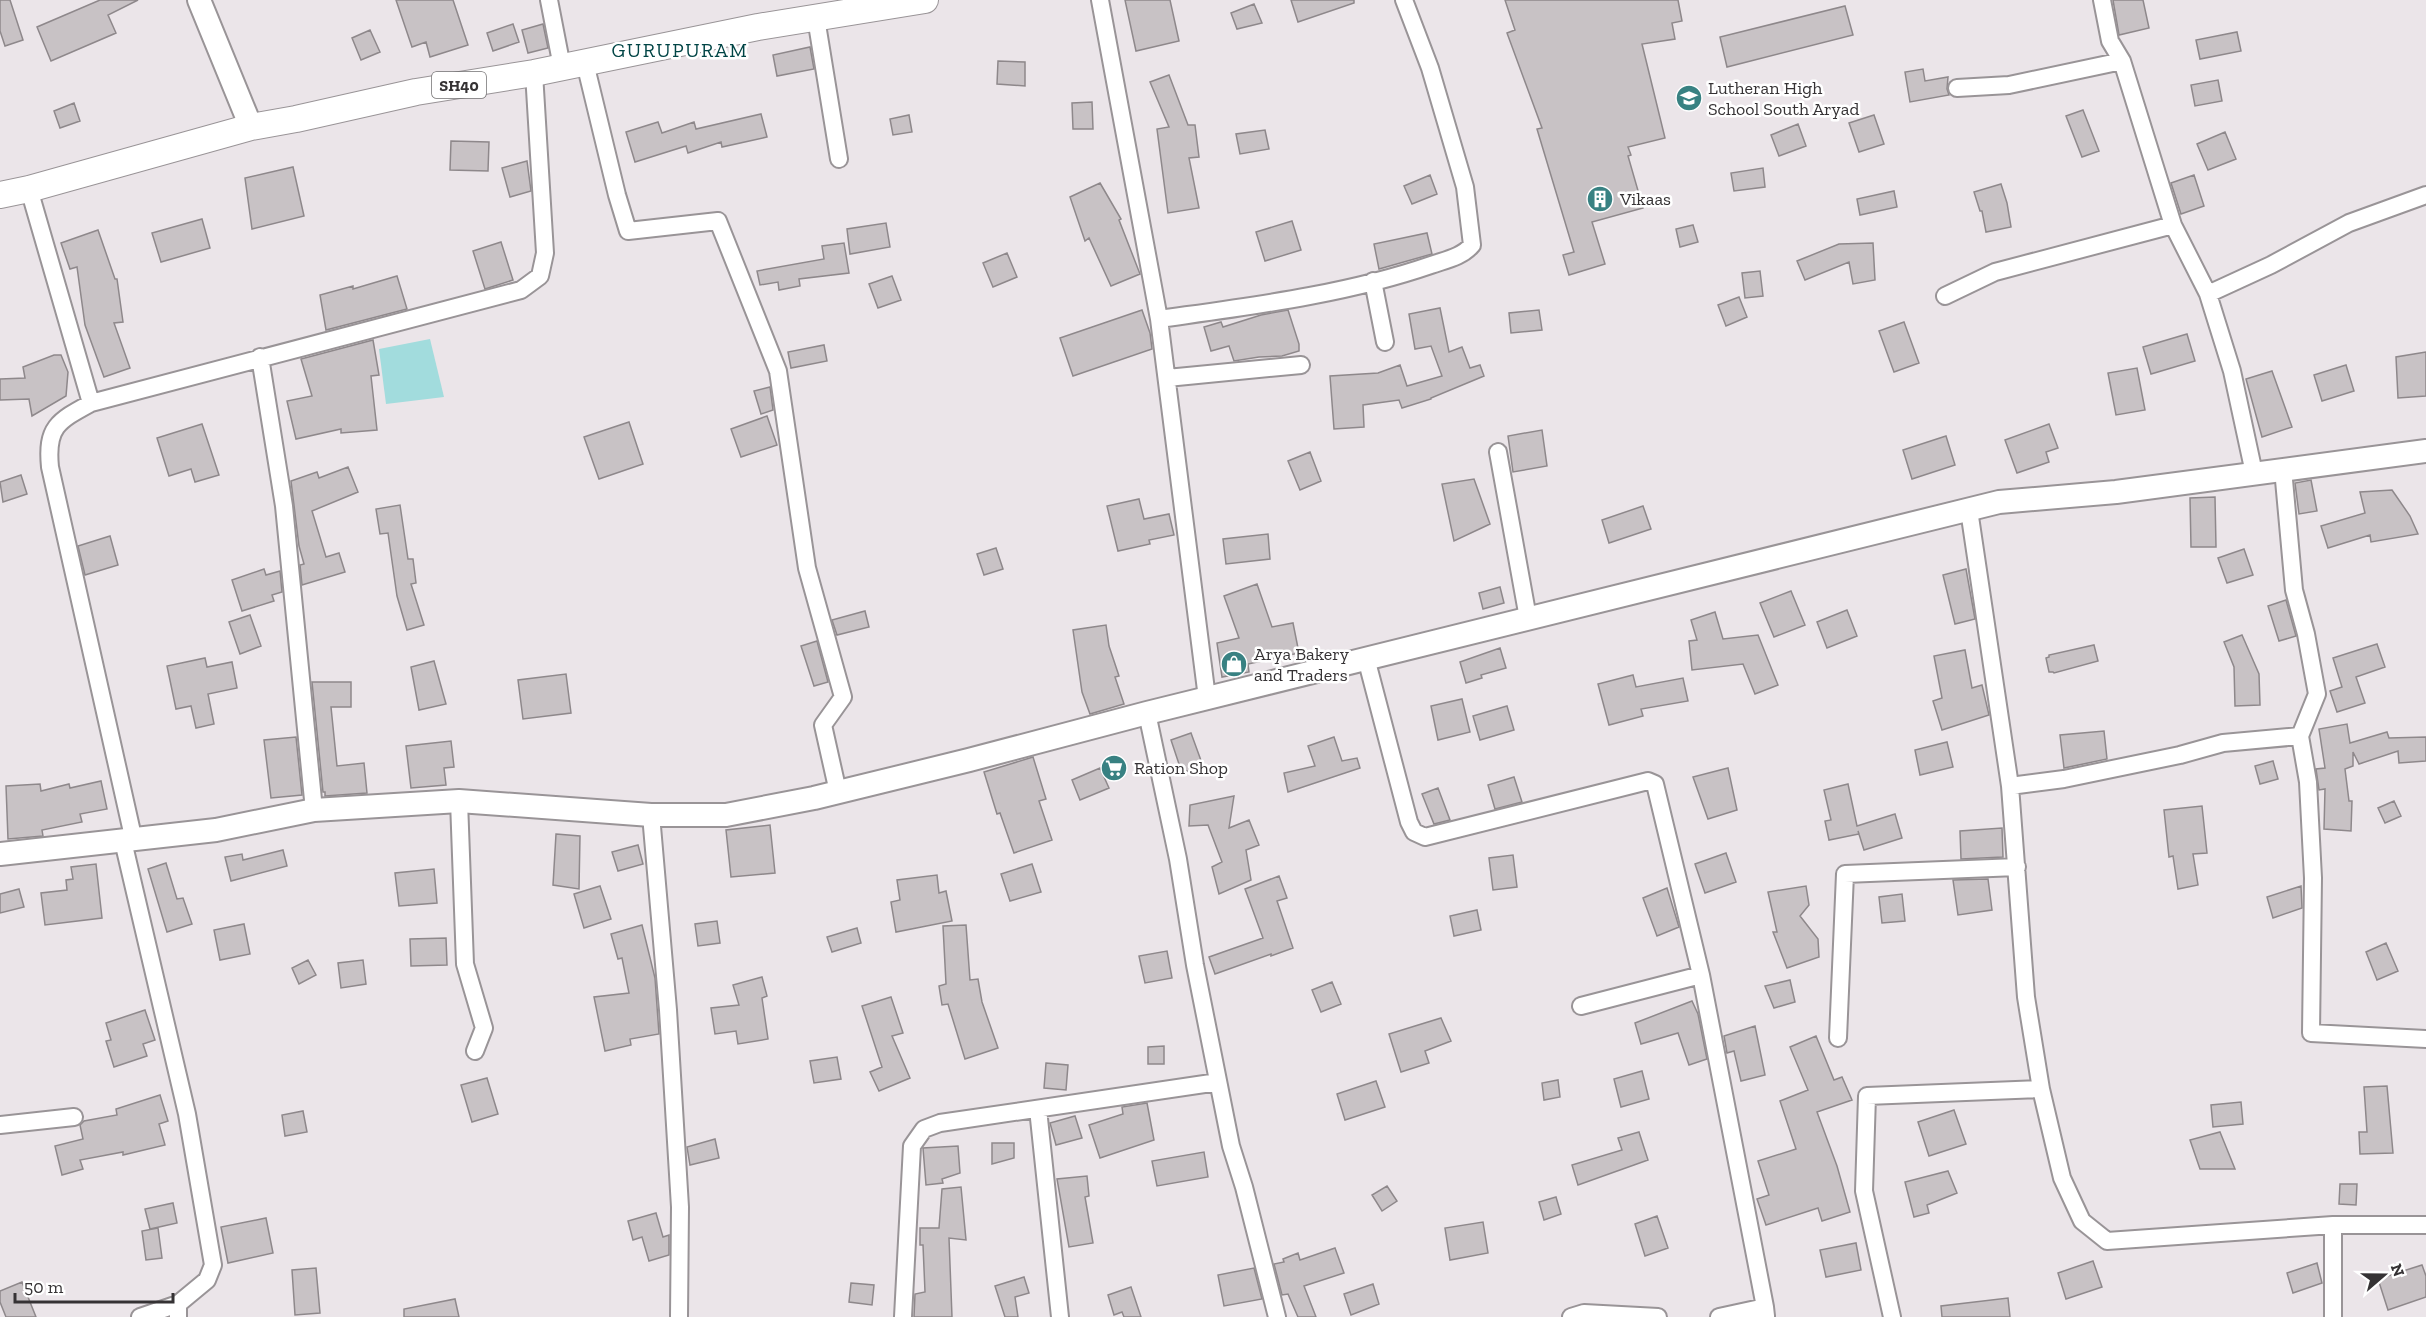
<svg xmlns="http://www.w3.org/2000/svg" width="2426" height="1317" font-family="'Zilla Slab',serif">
  <rect width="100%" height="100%" fill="#ebe5e9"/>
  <path fill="#a2dcdd" d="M430 339 444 397 386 404 379 349Z"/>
  <path fill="#c8c2c5" stroke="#8e888b" stroke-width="1.5" d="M0 0H10L23 40 5 46 0 31Z
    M100 0H138L108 15 116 33 51 61 37 27Z
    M396 0H453L468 45 430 57 426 42 412 47Z
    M1125 0H1170L1179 41 1136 51Z
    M1291 0H1354V3L1298 22Z
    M1505 0H1678L1682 21 1672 23 1675 39 1642 44 1665 138 1628 147 1631 155 1628 156 1643 208 1592 222 1605 264 1569 275 1563 255 1574 252 1537 129 1542 128 1507 33 1515 30Z
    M2113 0H2143L2149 28 2119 35Z
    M1254 4 1262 23 1237 29 1231 13Z
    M1845 6 1853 35 1727 67 1720 37Z
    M513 24 519 42 493 51 487 33Z
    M543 24 548 48 528 53 522 30Z
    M370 30 380 52 361 60 352 38Z
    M2237 32 2241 51 2200 59 2196 40Z
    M810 47 814 69 777 76 773 55Z
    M998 61 1025 62V86L997 84Z
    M1923 69 1925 81 1948 77 1947 89 1949 95 1910 102 1905 72Z
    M1169 75 1188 125H1195L1199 157 1189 158 1199 208 1168 213 1157 129 1169 127 1150 82Z
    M2218 80 2222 101 2195 106 2191 85Z
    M1092 102 1093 129H1073L1072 103Z
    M74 103 80 121 60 128 54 111Z
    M2083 110 2099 151 2082 157 2066 116Z
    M761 114 767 137 722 147 721 142 688 153 686 146 635 162 626 132 658 122 662 133 694 122 696 129Z
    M909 115 912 132 893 135 890 119Z
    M1874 115 1884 144 1859 152 1849 123Z
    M1798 124 1806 146 1779 156 1771 135Z
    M1265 130 1269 149 1240 154 1236 134Z
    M2225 132 2236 159 2208 170 2197 144Z
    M451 141 489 142 488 171 450 170Z
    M527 161 531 191 510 197 502 168Z
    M293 167 304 216 252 229 245 178Z
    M1763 168 1765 187 1734 191 1731 173Z
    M1430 175 1437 194 1412 204 1404 186Z
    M2194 175 2204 206 2181 214 2171 183Z
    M1100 183 1121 219 1119 220 1140 274 1111 286 1089 238 1085 241 1070 197Z
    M2001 184 2007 203 2011 227 1986 232 1982 211H1980L1974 192Z
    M1894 191 1897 207 1860 215 1857 199Z
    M202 219 210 248 161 262 152 233Z
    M1292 221 1301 250 1265 261 1256 232Z
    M886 223 890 247 850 254 847 229Z
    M1693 225 1698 242 1680 247 1676 229Z
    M98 230 115 279H117L123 322 114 323 130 368 104 377 85 325 77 267 70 269 61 243Z
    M1427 233 1432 254 1379 269 1374 244Z
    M501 242 513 280 485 289 473 251Z
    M844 243 849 273 799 279 800 286 779 290 778 282 760 285 757 271 824 259 822 246Z
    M1873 243 1875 280 1853 284 1849 262 1805 280 1797 261 1839 244Z
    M1007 253 1017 277 993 287 983 263Z
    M1760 271 1763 296 1745 298 1742 273Z
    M397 276 407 309 326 330 320 295 353 286V289Z
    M892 276 901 300 878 308 869 284Z
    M1739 297 1747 317 1726 326 1718 305Z
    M1440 308 1449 352 1462 347 1470 368 1480 365 1484 376 1431 398V399L1402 408 1399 400 1363 405 1364 427 1334 429 1330 376 1378 373 1400 365 1407 386 1442 376 1431 346 1415 349 1409 314Z
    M1142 310 1150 333 1152 349 1073 376 1060 338Z
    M1288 310 1299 344V351L1282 356 1259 357 1234 361 1229 346 1211 351 1204 327 1221 322 1223 327 1261 315Z
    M1539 310 1542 330 1511 333 1509 313Z
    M1904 322 1919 363 1894 372 1879 331Z
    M2187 334 2195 361 2151 374 2143 347Z
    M373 340 379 375 371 376 377 430 341 433V429L296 439 287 401 312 396 301 359Z
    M824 345 827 361 791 368 788 352Z
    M2426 352V396L2398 398 2396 357Z
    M54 355H61L68 372 66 396 32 416 29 399 0 400V379L25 378 23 367Z
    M2346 365 2354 391 2322 401 2314 375Z
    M2137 368 2145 410 2116 415 2108 373Z
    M2272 371 2292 427 2262 437 2246 379Z
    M770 387 773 410 761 414 754 391Z
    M767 416 777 445 741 457 731 429Z
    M629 422 643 464 599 479 584 437Z
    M202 424 219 475 195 482 191 469 169 476 157 438Z
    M2049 424 2058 448 2046 452 2049 462 2017 473 2005 440Z
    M1542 430 1547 466 1513 472 1508 436Z
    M1946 436 1955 465 1912 479 1903 450Z
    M1310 452 1321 481 1300 490 1288 461Z
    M348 467 358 492 312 511 326 557 339 553 345 572 302 585 300 565 304 564 299 546 291 481 317 472 319 478Z
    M21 475 27 494 3 502 0 482Z
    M1474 479 1490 524 1454 541 1442 484Z
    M2311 480 2317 511 2299 514 2295 483Z
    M2392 490 2410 516 2418 534 2371 542 2370 535 2328 548 2321 526 2365 513 2360 492Z
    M2215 497 2216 547H2191L2190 498Z
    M1139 499 1144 519 1169 514 1174 535 1149 540 1150 544 1118 551 1107 506Z
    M400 505 408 559H413L416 583 411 584 424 625 407 630 397 596 388 533 380 534 376 509Z
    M1643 506 1651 529 1609 543 1602 520Z
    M1268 534 1270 559 1226 564 1223 539Z
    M110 536 118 565 85 575 78 546Z
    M996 548 1003 569 984 575 977 554Z
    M2244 549 2253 575 2227 583 2218 558Z
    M264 569 266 575 280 571 282 592 272 595 274 601 242 611 232 580Z
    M1966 569 1975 619 1955 624 1943 575Z
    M1257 584 1272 627 1293 623 1299 653 1248 664 1249 672 1222 677 1217 643 1239 638 1224 596Z
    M1500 587 1504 603 1483 609 1479 593Z
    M1791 591 1805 625 1774 637 1760 603Z
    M2286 600 2296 636 2279 641 2268 606Z
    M1847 610 1857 636 1827 648 1817 622Z
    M865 611 869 627 837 635 832 620Z
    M1715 612 1723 639 1758 635 1778 685 1755 694 1743 664 1692 670 1689 641 1697 640 1691 620Z
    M250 615 261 646 240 654 229 622Z
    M1106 625 1109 646 1119 676 1115 677 1124 704 1090 714 1082 692 1073 630Z
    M2242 635 2259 674 2260 705 2235 706 2234 667 2224 642Z
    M817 641 828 682 814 686 801 646Z
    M2377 644 2385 667 2356 677 2365 703 2337 712 2330 691 2342 687 2333 658Z
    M2094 645 2098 661 2054 673 2053 672H2049L2046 658 2049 657V655Z
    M1500 648 1506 668 1481 675 1482 678 1466 683 1460 662Z
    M1965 650 1972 688 1982 685 1989 715 1942 730 1933 701 1942 698 1934 656Z
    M205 658 207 667 232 662 237 688 208 694 214 724 196 728 191 706 176 709 167 666Z
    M434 661 446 704 419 710 411 667Z
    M566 674 571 713 523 719 518 680Z
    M1633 675 1636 687 1683 678 1688 701 1641 709 1643 716 1609 725 1598 684Z
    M312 682H351V707H331L337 766 364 763 367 793 325 796V792H323Z
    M1462 699 1470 732 1438 740 1431 706Z
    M1507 706 1514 730 1480 740 1473 716Z
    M2347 724 2350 743 2387 732 2389 738 2426 737V761L2399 763 2398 751 2359 764 2353 752V766L2345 769 2349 801H2352L2351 831 2324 829 2325 789 2319 790 2316 769 2325 768 2319 729Z
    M2104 731 2107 759 2064 768 2060 735Z
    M1191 733 1203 766 1182 773 1171 740Z
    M296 737 302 795 271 798 264 740Z
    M1334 737 1342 761 1357 758 1360 768 1288 792 1284 773 1315 766 1308 746Z
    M451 741 454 767 444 768 446 785 411 788 406 746Z
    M1947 742 1953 767 1920 775 1915 750Z
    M1033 757 1046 799 1039 801 1052 840 1014 853 1000 813 997 814 984 772Z
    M2273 761 2278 779 2260 784 2255 766Z
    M1100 768 1109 788 1080 800 1072 780Z
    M1728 768 1737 810 1708 819 1693 777Z
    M1514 777 1522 802 1495 809 1488 785Z
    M101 781 107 809 80 814 82 822 42 830 43 836 8 839 6 786 40 784 41 791 69 784 70 788Z
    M1848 784 1857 826 1895 814 1902 838 1864 850 1858 831 1859 834 1829 840 1825 821 1831 820 1824 790Z
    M1438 788 1450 820 1434 824 1422 794Z
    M1234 796 1229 828 1249 820 1259 845 1246 850 1251 880 1219 894 1212 867 1222 862 1208 825 1189 826 1190 805Z
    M2394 801 2401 816 2385 823 2378 808Z
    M2202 806 2207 853 2193 854 2198 885 2178 889 2173 856 2169 857 2164 810Z
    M770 825 775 873 731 877 726 830Z
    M2002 828 2003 857 1961 859 1960 831Z
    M556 834 580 836 579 889 553 885Z
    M638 845 643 864 618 871 612 852Z
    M283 850 287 866 231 881 225 857 242 854 243 860Z
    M1726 853 1736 882 1705 893 1695 864Z
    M1513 855 1517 887 1493 890 1489 858Z
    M166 863 177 899 183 898 192 924 167 932 148 869Z
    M96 864 102 918 45 925 41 893 67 890 66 880 73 879 71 867Z
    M1032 864 1041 892 1010 901 1001 874Z
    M434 869 437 903 399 906 395 873Z
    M937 875 939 893 946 891 952 921 896 932 891 902 900 900 897 880Z
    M1279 876 1287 898 1277 901 1293 948 1271 956V954L1215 974 1209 957 1263 938 1245 889Z
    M1988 879 1992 910 1958 915 1953 880Z
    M600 886 611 919 584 928 574 894Z
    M1806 886 1809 905 1800 916 1818 939 1819 957 1787 968 1773 932H1777L1768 892Z
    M2301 886 2302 908 2273 918 2267 897Z
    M1667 888 1679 927 1657 936 1643 898Z
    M19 889 24 907 0 913V894Z
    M1902 894 1905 921 1882 923 1879 897Z
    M1477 910 1481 930 1454 936 1450 916Z
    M717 921 720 943 698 946 695 924Z
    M244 924 250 954 220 960 214 930Z
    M642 925 655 978 659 1034 630 1039 631 1045 605 1051 594 997 629 993 622 958 618 959 611 934Z
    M966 925 970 980 978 979 982 1002 998 1048 965 1059 948 1004 942 1005 939 986 946 984 943 926Z
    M857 928 861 943 832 952 827 937Z
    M446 938 447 965 411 966 410 939Z
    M2386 943 2398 971 2377 980 2366 952Z
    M1167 951 1172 978 1145 983 1139 956Z
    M308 960 316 975 299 984 292 968Z
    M363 960 366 984 341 988 338 963Z
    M762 977 767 996 762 998 768 1039 738 1044 736 1031 715 1034 711 1008 739 1005 733 985Z
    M1790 980 1795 1002 1774 1008 1765 986Z
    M1332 982 1341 1004 1321 1012 1312 990Z
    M891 997 903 1033 892 1036 910 1078 879 1091 870 1072 882 1067 862 1006Z
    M1692 1001 1698 1014 1707 1059 1689 1065 1678 1033 1641 1044 1635 1023Z
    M145 1010 155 1040 143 1044 147 1056 114 1067 106 1041 111 1040 106 1023Z
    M1441 1018 1451 1041 1425 1051 1429 1063 1401 1072 1389 1034Z
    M1755 1026 1765 1075 1741 1081 1734 1051 1727 1053 1724 1036Z
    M1816 1036 1834 1080 1842 1077 1852 1100 1817 1112 1837 1166 1850 1212 1822 1221 1818 1208 1766 1225 1757 1199 1769 1195 1758 1161 1796 1149 1780 1101 1808 1090 1790 1047Z
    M1164 1046V1064H1148V1047Z
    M837 1057 841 1079 814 1083 810 1061Z
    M1046 1063 1068 1065 1066 1090 1044 1088Z
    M1642 1071 1649 1099 1621 1107 1614 1079Z
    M487 1078 498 1114 472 1122 461 1085Z
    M1558 1080 1560 1097 1544 1100 1542 1083Z
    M1376 1081 1385 1107 1345 1120 1337 1094Z
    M2387 1086 2393 1153 2360 1154 2359 1132H2367L2364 1087Z
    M160 1095 168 1121 159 1124 165 1145 123 1155V1152L80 1160 83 1169 62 1175 55 1146 83 1139 80 1125 84 1121 117 1115 116 1109Z
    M2241 1102 2243 1124 2213 1127 2211 1105Z
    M1147 1103 1154 1140 1100 1158 1089 1125 1123 1114 1122 1107Z
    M1954 1110 1966 1144 1929 1156 1918 1122Z
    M303 1111 307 1132 285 1136 282 1115Z
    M1075 1116 1082 1138 1056 1145 1050 1123Z
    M1639 1132 1648 1160 1578 1185 1572 1165 1622 1150 1618 1138Z
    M2220 1132 2235 1169H2200L2190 1140Z
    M715 1139 719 1158 690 1165 687 1147Z
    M992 1143H1014V1158L992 1164Z
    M958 1146 960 1173 942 1179 943 1183 926 1185 923 1148Z
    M1204 1152 1208 1177 1157 1186 1152 1161Z
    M1948 1171 1957 1193 1927 1205 1929 1213 1914 1217 1905 1182Z
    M1087 1176 1089 1196 1085 1197 1093 1243 1069 1247 1057 1179Z
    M2340 1184H2357L2356 1205 2339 1204Z
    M1387 1186 1397 1201 1382 1211 1372 1195Z
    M961 1187 966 1240 949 1238 952 1317H914L915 1294 925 1292 923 1245H920V1228H939L942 1189Z
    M1556 1197 1561 1214 1544 1220 1539 1202Z
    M173 1203 177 1223 150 1229 145 1209Z
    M656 1213 663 1237 669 1235V1255L649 1261 642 1237 633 1240 628 1221Z
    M1657 1216 1668 1248 1645 1256 1635 1224Z
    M266 1218 273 1253 228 1263 221 1227Z
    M1483 1222 1488 1253 1450 1260 1445 1228Z
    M158 1228 162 1258 146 1260 142 1231Z
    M1856 1243 1861 1270 1826 1277 1820 1250Z
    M1335 1248 1344 1273 1304 1286 1316 1317H1298L1288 1294 1282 1295 1274 1264 1284 1262 1283 1259 1298 1253 1300 1260Z
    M2093 1261 2102 1287 2066 1299 2058 1273Z
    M2317 1263 2322 1283 2293 1293 2287 1273Z
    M2422 1265 2426 1276V1297L2388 1310 2378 1279Z
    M316 1268 320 1313 295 1315 292 1270Z
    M1254 1268 1262 1299 1224 1306 1218 1275Z
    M1024 1277 1029 1293 1015 1297 1018 1317H1005L995 1286Z
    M22 1282 36 1317H6L0 1302V1291Z
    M851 1283 874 1285 872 1305 849 1302Z
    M1373 1284 1379 1304 1351 1315 1344 1294Z
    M1131 1287 1141 1317H1124L1122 1312 1114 1315 1108 1295Z
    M2008 1298 2010 1317H1942L1941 1306Z
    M455 1299 459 1317H404V1309Z"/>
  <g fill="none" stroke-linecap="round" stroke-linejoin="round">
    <defs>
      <path id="minor" d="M549 0 562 67
        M1100 0 1159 319 1207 698
        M2102 0 2110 41 2122 61 2173 225 2208 294 2232 371 2254 473
        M816 18 839 159
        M585 63 617 195 628 231 718 221 778 371 807 568 843 697 823 725 838 792
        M1957 88 2009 85 2122 61
        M29 189 91 403
        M1373 281 1385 342
        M2208 294 2271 265 2349 223 2426 195
        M1945 296 1995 272 2173 225
        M1159 319C1251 306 1344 295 1431 265 1445 260 1462 257 1472 245L1465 187 1430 68 1404 0
        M260 357 284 506 314 810
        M1167 378 1301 365
        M1498 452 1528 618
        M2283 469 2294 590 2306 634 2317 694 2300 736 2308 782 2313 878 2311 1033 2426 1039
        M1969 510 2010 786 2026 997 2041 1089 2062 1178 2082 1221 2107 1241 2333 1225
        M1366 658 1409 822 1414 832 1425 837 1648 781 1655 784 1701 975 1765 1307
        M1147 713 1178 859 1195 965 1231 1146 1244 1187 1277 1317
        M2010 786 2064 779 2180 755 2223 743 2300 736
        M459 801 465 964 484 1028 475 1051
        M651 815 668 1010 680 1207 679 1317
        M123 841 187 1114 213 1265 207 1280 178 1304V1317
        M134 841 50 467C46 427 58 421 91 403L521 290 540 276 545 253 534 73
        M1581 1006 1701 975
        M1838 1038 1845 874 2017 867
        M1038 1109 1060 1317
        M0 1125 74 1117
        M140 1317 178 1304
        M903 1317 912 1146 924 1129 940 1123 1218 1082
        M1571 1317 1584 1313 1658 1317
        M1719 1317 1765 1307 1766 1316
        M1892 1317 1864 1191 1867 1096 2041 1089
        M2333 1317V1225H2426"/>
      <path id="secondary" d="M199 0 251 127
        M0 854 216 830 314 810 459 801 651 815H726L814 798 969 760 1147 713 1999 502 2116 492 2426 451"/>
      <path id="primary" d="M0 195 29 189 251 127 296 119 416 92 534 73 758 27 925 0"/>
    </defs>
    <use href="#minor" stroke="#999497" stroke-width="20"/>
    <use href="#secondary" stroke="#999497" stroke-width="26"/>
    <use href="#primary" stroke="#999497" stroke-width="28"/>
    <use href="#minor" stroke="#fff" stroke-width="16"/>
    <use href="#secondary" stroke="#fff" stroke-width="22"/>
    <use href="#primary" stroke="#fff" stroke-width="26"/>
  </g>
  <defs>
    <symbol id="school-disc" viewBox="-11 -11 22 22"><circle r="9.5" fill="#388182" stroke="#fff"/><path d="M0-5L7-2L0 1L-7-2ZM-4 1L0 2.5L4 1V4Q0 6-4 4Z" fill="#fff"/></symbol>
    <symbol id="building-disc" viewBox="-11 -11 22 22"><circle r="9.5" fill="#388182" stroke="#fff"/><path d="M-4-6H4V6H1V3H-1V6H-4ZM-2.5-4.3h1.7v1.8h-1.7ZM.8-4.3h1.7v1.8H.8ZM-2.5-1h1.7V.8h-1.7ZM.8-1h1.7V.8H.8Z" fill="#fff"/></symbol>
    <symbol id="shop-disc" viewBox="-11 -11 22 22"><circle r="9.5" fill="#388182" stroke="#fff"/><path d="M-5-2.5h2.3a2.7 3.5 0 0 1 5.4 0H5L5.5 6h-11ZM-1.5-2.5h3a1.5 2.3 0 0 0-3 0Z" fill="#fff"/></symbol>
    <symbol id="supermarket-disc" viewBox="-11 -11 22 22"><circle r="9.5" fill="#388182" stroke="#fff"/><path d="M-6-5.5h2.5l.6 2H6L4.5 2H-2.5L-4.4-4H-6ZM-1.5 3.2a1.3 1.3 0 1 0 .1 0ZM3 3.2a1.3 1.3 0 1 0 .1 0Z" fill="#fff"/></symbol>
  </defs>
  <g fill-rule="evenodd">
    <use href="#school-disc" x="1674" y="83" width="30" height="30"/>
    <use href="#building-disc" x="1585" y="184" width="30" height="30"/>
    <use href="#shop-disc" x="1219" y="649" width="30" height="30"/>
    <use href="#supermarket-disc" x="1099" y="753" width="30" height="30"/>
  </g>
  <g text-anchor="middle" stroke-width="5" stroke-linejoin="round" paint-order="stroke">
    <rect fill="#fff" stroke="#727071" stroke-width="1.5" x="432" y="72" width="54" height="26" rx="4.5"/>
    <g font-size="16" font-weight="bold" fill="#353234">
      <text x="459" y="91">SH40</text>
    </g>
    <g font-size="18" fill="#353234" stroke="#fff" text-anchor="start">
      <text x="1708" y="94">Lutheran High<tspan x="1708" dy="21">School South Aryad</tspan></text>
      <text x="1620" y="205">Vikaas</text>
      <text x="1254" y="660">Arya Bakery<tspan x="1254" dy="21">and Traders</tspan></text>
      <text x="1134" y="774">Ration Shop</text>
    </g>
    <g font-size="20" letter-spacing="1.5" fill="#004445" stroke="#fff">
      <text x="680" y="57">GURUPURAM</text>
    </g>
  </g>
  <g transform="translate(2384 1275) rotate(70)" stroke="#ffffff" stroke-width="4.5" paint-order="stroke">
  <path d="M0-4.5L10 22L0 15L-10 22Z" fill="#353234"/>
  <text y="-9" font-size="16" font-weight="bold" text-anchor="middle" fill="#353234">N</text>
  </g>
  <path d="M15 1293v9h158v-9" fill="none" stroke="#353234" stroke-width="3"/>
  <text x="24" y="1293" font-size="18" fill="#353234" stroke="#ffffff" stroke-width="4.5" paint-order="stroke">50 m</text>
</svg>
